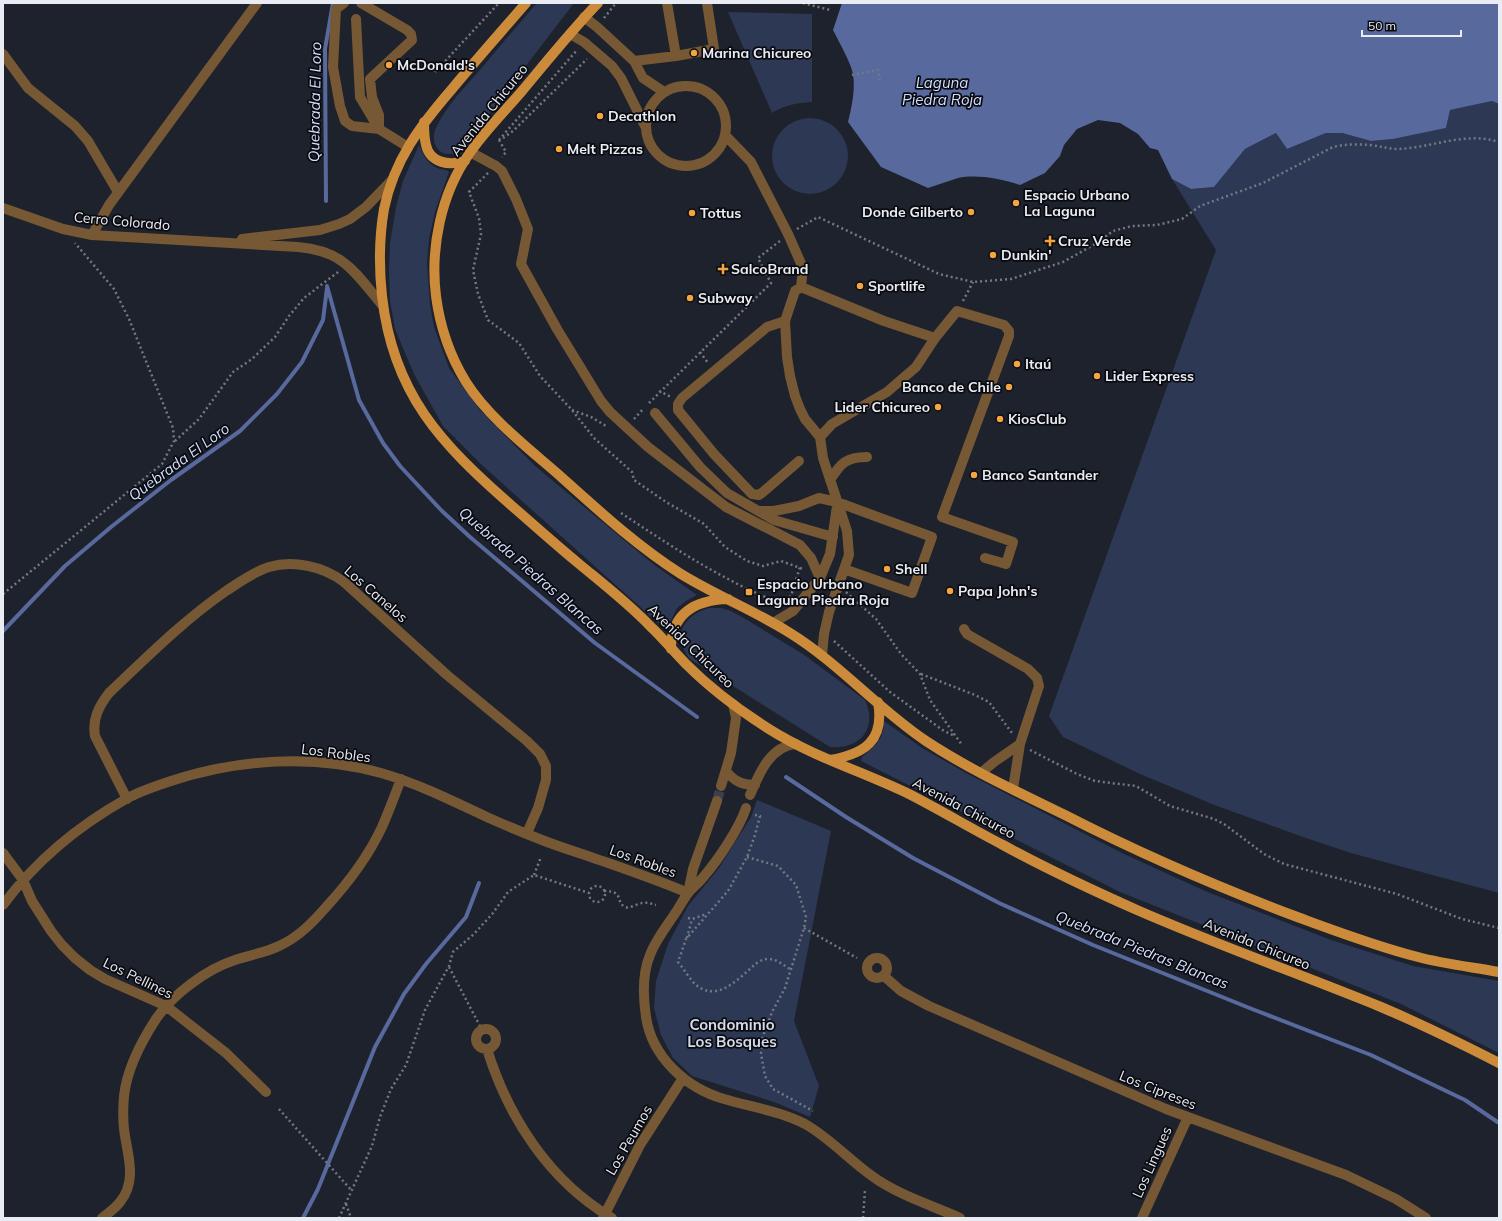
<svg xmlns="http://www.w3.org/2000/svg" width="1502" height="1221" font-family="Mulish,sans-serif">
  <rect width="100%" height="100%" fill="#1e222c"/>
  <path fill="#2d3854" d="M537 3H574L463 148C447 163 427 148 436 128 446 106 464 88 480 70 499 47 518 25 537 3Z
    M728 12 812 14V102C796 103 785 105 772 113Z
    M1492 101 1499 104V893L1351 853 1303 837 1217 806 1140 774 1063 737 1049 716 1216 250 1172 179 1191 189 1214 187 1245 149 1276 133 1287 149 1326 133H1342L1371 141 1393 139 1446 128 1450 110Z
    M772 156a38 38 0 1 1 76 0a38 38 0 1 1-76 0Z
    M419 145C423 155 429 166 440 169 444 170 446 169 449 172L435 212 429 239 427 263 430 305 434 327 449 368 480 410 535 466 653 564 697 595 686 601 677 608 666 630 484 467 443 426 414 374 395 329 390 301 389 271 390 243 396 207 403 181Z
    M709 608H721L731 611 742 617 803 654 865 700C878 728 860 750 830 747L690 659C671 636 684 615 709 608Z
    M884 721 922 748 968 774 1122 853 1205 891 1331 940 1413 966 1499 981V1053L1401 1004 1120 892 861 761 862 757C870 750 880 743 883 731 884 727 883 724 884 721Z
    M757 800 831 831 794 1021 819 1086 810 1117 774 1102 692 1076 673 1058 661 1035 654 1008 656 981 668 944 688 906 719 868 751 817Z"/>
  <path fill="#57699d" d="M842 3H1499V104L1492 101 1450 110 1446 128 1393 139 1371 141 1342 133H1326L1287 149 1276 133 1245 149 1214 187 1191 189 1172 179 1158 150 1150 148 1138 134 1120 123 1098 120 1077 129 1064 145 1060 156 1045 173 1020 185C1002 179 977 174 958 178 948 181 938 185 928 188L881 167 848 122C852 106 857 83 851 67 846 54 839 42 833 30Z"/>
  <g fill="none" stroke-linecap="round" stroke-linejoin="round">
    <path stroke="#57699d" stroke-width="4" d="M326 201 325 49 333 3
      M327 286 359 400 383 443 400 466 442 511 470 537 595 643 697 717
      M3 631 65 566 111 527 171 480 240 431 277 394 302 362 323 320 327 288
      M786 777 846 817 913 858 999 903 1093 945 1252 1009 1371 1055 1465 1100 1499 1123
      M303 1218 318 1189 375 1047 404 994 426 964 466 917 479 883"/>
    <path stroke="#3c404a" stroke-width="10" stroke-dasharray="10 5" stroke-linecap="butt" d="M717 801 721 786"/>
    <path stroke="#757881" stroke-width="2.5" stroke-dasharray="2 3" stroke-linecap="butt" d="M803 3 830 10
      M604 18 616 3
      M435 72 499 3
      M852 75 878 70 880 82
      M503 138 513 131 587 59
      M499 140 506 152 502 157
      M499 140 577 50
      M488 173 469 192 479 218 481 234 473 270 478 294 488 320 519 343 540 376 572 410 594 438 632 472 634 480 666 502 704 524 725 547 747 561 763 566 781 561 803 569
      M797 229 818 217 939 274 973 282 1011 279 1063 262 1097 243 1113 231 1132 226 1157 225 1182 219 1200 206 1263 183 1333 147C1345 144 1358 144 1370 145 1380 146 1388 149 1398 149 1431 148 1466 131 1499 142
      M963 301 973 282
      M700 352 708 363
      M659 391 671 397
      M649 403 771 283 758 258 780 241
      M572 410 591 417 606 426
      M634 419 644 408
      M175 441 199 419 233 372 252 359 275 337 289 316 304 298 338 272
      M621 513C656 536 690 559 728 579 745 588 762 597 781 602
      M846 592 876 619 901 654 920 674 930 700 962 745
      M3 594 162 464 174 441 173 428 129 319 114 289 75 243
      M781 603 791 596 800 567
      M834 641 890 692 944 731 955 736
      M921 674 975 695 989 702 1012 733
      M1030 750 1077 774 1095 781 1136 786 1170 806 1214 819 1224 824 1264 854 1284 864 1397 894 1462 919 1499 928
      M755 815 760 816 755 835 747 857 728 891 686 939 678 962C684 969 689 978 695 984 715 1002 734 983 750 969 755 964 761 959 768 959 777 959 783 965 790 969
      M747 857 778 866 796 885 806 917 804 928 785 988 772 1012 762 1039 761 1054 765 1076 773 1089 813 1111
      M534 875 541 857
      M589 894a8 8 0 1 1 16 0a8 8 0 1 1-16 0Z
      M604 891C625 891 615 902 625 907 630 909 638 903 643 903 648 902 652 904 656 905
      M688 918 692 919 707 914
      M804 928 857 958
      M687 938 692 919
      M449 967 482 1030
      M279 1109 352 1191
      M346 1204 351 1218
      M339 1218 372 1146 380 1117 391 1089 406 1065 425 1010 449 966 453 952 474 934 493 913 508 892 534 875 589 893
      M863 1218 865 1190"/>
    <path stroke="#765834" stroke-width="10" d="M344 3 336 9 333 67 340 106 345 121 352 126 379 129V115L372 97 370 79 412 40 411 34 407 30 361 3
      M667 3 676 56
      M584 17 597 27 634 61 643 78 664 92
      M356 19 360 97 379 129 408 147
      M570 34 584 42 612 66 621 78 645 126
      M3 54 28 88 75 126 88 141 118 192
      M634 61 676 56 714 49 707 3
      M646 126a40 40 0 1 1 80 0a40 40 0 1 1-80 0Z
      M725 135 751 162 788 234 803 268 801 287 795 291 785 321 787 357 790 376 795 396 800 409 805 419 820 437 823 458 847 531 849 555 829 612 824 634 822 655
      M470 152 496 166 502 171 516 199 528 229 521 264 557 329 601 401 610 412 648 447 726 507 800 545 811 558 820 578
      M3 208 63 229 92 235 298 247C345 251 355 273 383 306
      M92 235 109 205 257 3
      M242 239 320 230 339 224 350 219 366 207 393 179
      M801 287 884 321 935 338
      M785 321 767 327 682 398 678 404V410L714 454 752 494 759 495 763 492 799 461
      M655 413 700 467 727 493 774 520 833 537
      M820 437 832 424 887 392 916 367 935 338 957 311 1004 325 1009 331V336L942 517 1013 542 1006 564 985 558
      M830 480C841 463 846 457 867 457
      M760 511H774L799 506 819 498 837 502 932 537 912 593 844 569
      M773 623 793 611 820 578 830 554 837 506
      M964 629 967 634 1028 669 1037 678 1039 686 1020 744 1013 789
      M726 771C734 781 742 785 755 785
      M981 773 994 762 1020 744
      M721 786 731 753 736 718 733 704
      M750 795C759 774 770 746 796 744
      M127 799 95 736C92 719 99 706 109 693 147 657 184 620 226 591 240 582 253 572 269 567 293 560 323 566 344 582L447 675 527 741 540 754 546 766V780L538 808 527 833
      M746 808C740 827 718 860 705 875 700 882 693 887 688 893 683 900 679 908 674 915 666 927 655 941 650 955 642 974 643 997 646 1017 652 1057 686 1088 724 1099 751 1107 780 1111 805 1124 830 1138 849 1160 872 1176 898 1195 931 1205 960 1218
      M3 853 23 880 32 901 51 931 62 945 75 958 90 970 105 979 166 1006 226 1053 266 1092
      M688 893 693 869 717 801
      M3 905C35 862 78 826 126 799 140 791 156 786 171 781 238 759 313 754 381 773 419 784 453 801 489 818 507 826 524 833 542 840 557 846 573 851 588 856 622 868 655 879 688 893
      M867 968a10 10 0 1 1 20 0a10 10 0 1 1-20 0Z
      M884 976 901 991 929 1006 1166 1109 1346 1175 1396 1199 1426 1218
      M476 1039a10 10 0 1 1 20 0a10 10 0 1 1-20 0Z
      M487 1049C508 1117 549 1181 612 1218
      M102 1218C108 1213 115 1209 120 1202 138 1180 127 1154 124 1129 123 1119 123 1107 124 1096 127 1068 141 1042 156 1019 173 994 207 969 235 960 249 955 265 953 279 946 299 937 313 922 327 906 349 882 368 857 382 827 389 811 395 795 401 779
      M603 1218 640 1145 683 1078
      M1142 1218 1188 1117"/>
    <path stroke="#cc8b3a" stroke-width="10" d="M526 3C501 32 476 60 452 89 420 126 394 160 384 209 379 238 379 268 382 296 393 394 441 444 512 506 534 525 555 544 578 563 602 583 628 603 650 626 663 638 674 652 686 664 711 689 739 710 769 729 813 757 864 772 911 795 942 811 972 829 1003 845 1047 869 1092 890 1137 910 1217 945 1300 974 1381 1007 1421 1024 1460 1043 1499 1063
      M598 3C571 31 547 61 522 91 504 112 484 132 469 154 441 194 430 248 436 296 440 327 450 356 466 382 488 417 528 448 559 475 598 510 637 546 681 574 717 596 755 611 790 633 840 664 878 709 926 741 970 770 1018 792 1065 815 1141 854 1220 888 1300 918 1338 932 1378 947 1418 957 1444 964 1472 967 1499 972
      M424 122C424 129 424 137 426 145 430 163 449 166 465 161
      M671 649C671 613 695 600 728 599
      M830 760C864 754 885 741 878 702"/>
  </g>
  <g fill="#f2a541" stroke="#0a0b10" stroke-width="1.5">
    <circle cx="694" cy="53" r="4"/>
    <circle cx="389" cy="65" r="4"/>
    <circle cx="600" cy="116" r="4"/>
    <circle cx="559" cy="149" r="4"/>
    <circle cx="1016" cy="203" r="4"/>
    <circle cx="971" cy="212" r="4"/>
    <circle cx="692" cy="213" r="4"/>
    <path d="M1048 235h4v4h4v4h-4v4h-4v-4h-4v-4h4z"/>
    <circle cx="993" cy="255" r="4"/>
    <path d="M721 263h4v4h4v4h-4v4h-4v-4h-4v-4h4z"/>
    <circle cx="860" cy="286" r="4"/>
    <circle cx="690" cy="298" r="4"/>
    <circle cx="1017" cy="364" r="4"/>
    <circle cx="1097" cy="376" r="4"/>
    <circle cx="1009" cy="387" r="4"/>
    <circle cx="938" cy="407" r="4"/>
    <circle cx="1000" cy="419" r="4"/>
    <circle cx="974" cy="475" r="4"/>
    <circle cx="887" cy="569" r="4"/>
    <circle cx="950" cy="591" r="4"/>
    <rect x="745" y="588" width="8" height="8" rx="2"/>
  </g>
  <g text-anchor="middle" stroke-width="3.5" stroke-linejoin="round" paint-order="stroke">
    <g font-size="14" font-weight="bold" fill="#e9ecf3" stroke="#0a0b10" text-anchor="start">
      <text x="702" y="58">Marina Chicureo</text>
      <text x="397" y="70">McDonald's</text>
      <text x="608" y="121">Decathlon</text>
      <text x="567" y="154">Melt Pizzas</text>
      <text x="1024" y="200">Espacio Urbano<tspan x="1024" dy="16">La Laguna</tspan></text>
      <text x="963" y="217" text-anchor="end">Donde Gilberto</text>
      <text x="700" y="218">Tottus</text>
      <text x="1058" y="246">Cruz Verde</text>
      <text x="1001" y="260">Dunkin'</text>
      <text x="731" y="274">SalcoBrand</text>
      <text x="868" y="291">Sportlife</text>
      <text x="698" y="303">Subway</text>
      <text x="1025" y="369">Itaú</text>
      <text x="1105" y="381">Lider Express</text>
      <text x="1001" y="392" text-anchor="end">Banco de Chile</text>
      <text x="930" y="412" text-anchor="end">Lider Chicureo</text>
      <text x="1008" y="424">KiosClub</text>
      <text x="982" y="480">Banco Santander</text>
      <text x="895" y="574">Shell</text>
      <text x="757" y="589">Espacio Urbano<tspan x="757" dy="16">Laguna Piedra Roja</tspan></text>
      <text x="958" y="596">Papa John's</text>
    </g>
    <g font-size="14" fill="#e9ecf3" stroke="#0a0b10">
      <text transform="translate(489 110) rotate(-51)" y="5">Avenida Chicureo</text>
      <text transform="translate(122 221) rotate(5)" y="5">Cerro Colorado</text>
      <text transform="translate(376 594) rotate(41)" y="5">Los Canelos</text>
      <text transform="translate(691 646) rotate(44)" y="5">Avenida Chicureo</text>
      <text transform="translate(336 753) rotate(7)" y="5">Los Robles</text>
      <text transform="translate(964 808) rotate(28)" y="5">Avenida Chicureo</text>
      <text transform="translate(643 861) rotate(20)" y="5">Los Robles</text>
      <text transform="translate(1257 944) rotate(22)" y="5">Avenida Chicureo</text>
      <text transform="translate(138 978) rotate(26)" y="5">Los Pellines</text>
      <text transform="translate(1158 1090) rotate(22)" y="5">Los Cipreses</text>
      <text transform="translate(629 1140) rotate(-60)" y="5">Los Peumos</text>
      <text transform="translate(1152 1162) rotate(-66)" y="5">Los Lingues</text>
    </g>
    <g font-size="15" font-style="italic" fill="#d2dfff" stroke="#0a0b10">
      <text x="942" y="88">Laguna<tspan x="942" dy="17">Piedra Roja</tspan></text>
      <text transform="translate(315 102) rotate(-89)" y="5">Quebrada El Loro</text>
      <text transform="translate(179 462) rotate(-36)" y="5">Quebrada El Loro</text>
      <text transform="translate(531 571) rotate(41)" y="5">Quebrada Piedras Blancas</text>
      <text transform="translate(1142 950) rotate(22)" y="5">Quebrada Piedras Blancas</text>
    </g>
    <g font-size="15" font-weight="bold" fill="#d6dbe9" stroke="#0a0b10">
      <text x="732" y="1030">Condominio<tspan x="732" dy="17">Los Bosques</tspan></text>
    </g>
  </g>
  <rect width="1502" height="1221" fill="none" stroke="#e9ecf3" stroke-width="8"/>
  <path d="M1362 30v6h99v-6" fill="none" stroke="#e9ecf3" stroke-width="2"/>
  <text x="1368" y="30" font-size="12" fill="#e9ecf3" stroke="#0a0b10" stroke-width="3" paint-order="stroke">50 m</text>
</svg>
